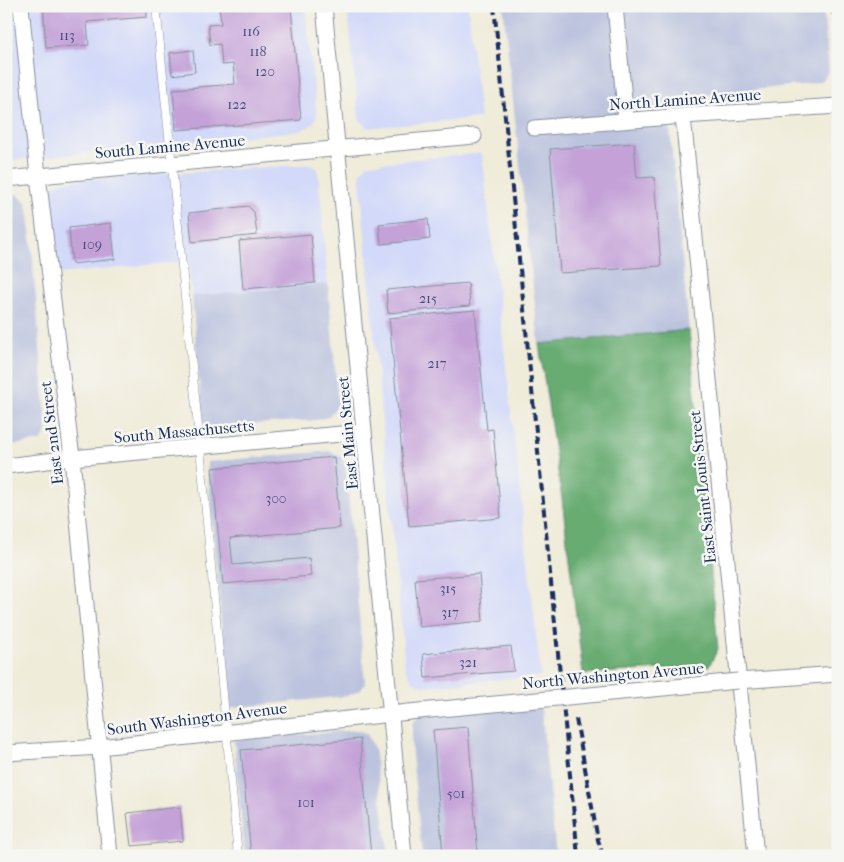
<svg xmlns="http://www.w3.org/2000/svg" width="844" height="862" font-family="'IM FELL French Canon',serif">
  <rect width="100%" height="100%" fill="#f6f6f2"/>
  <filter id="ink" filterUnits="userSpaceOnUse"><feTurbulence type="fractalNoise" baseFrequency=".02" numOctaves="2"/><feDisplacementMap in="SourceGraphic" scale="10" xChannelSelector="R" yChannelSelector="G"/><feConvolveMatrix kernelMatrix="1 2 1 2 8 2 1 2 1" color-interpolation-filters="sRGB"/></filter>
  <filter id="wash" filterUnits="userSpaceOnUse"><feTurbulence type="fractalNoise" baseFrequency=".0096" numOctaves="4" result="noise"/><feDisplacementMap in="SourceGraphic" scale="20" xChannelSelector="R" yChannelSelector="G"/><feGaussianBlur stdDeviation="1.12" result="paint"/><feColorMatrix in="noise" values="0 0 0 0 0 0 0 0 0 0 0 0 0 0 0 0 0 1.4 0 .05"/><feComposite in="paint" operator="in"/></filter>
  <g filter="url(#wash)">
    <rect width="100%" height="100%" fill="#f0ecda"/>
    <path fill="#d2d9f9" d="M6 6H305L317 115 313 124 300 131 6 161Z
      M347 6H468L480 118 368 128 359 119Z
      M482 153 541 676 423 686 413 682 405 668 360 181 361 172 368 164Z
      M311 164 318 169 328 284 192 296 189 261 58 274 50 192 55 184 65 181Z"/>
    <path fill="#bcc3de" d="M503 6H823L829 71 823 80 809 84 667 99 689 330 539 344Z
      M17 194 26 202 29 215 47 432 41 441 6 446V195Z
      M328 284 338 405 328 417 316 420 203 427 192 296Z
      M330 451 341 456 346 468 365 683 361 690 347 696 229 708 207 462Z
      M540 698 556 856H422L411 744 413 722 426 709Z
      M357 730 367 734 374 748 389 856H245L234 740Z"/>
    <path fill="#68ac71" stroke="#426e68" d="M689 330 718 649 709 666 583 674 562 499 539 344Z"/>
    <g id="blocks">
      <path fill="#c4a2d8" d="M43 6H147V17L87 22 89 45 46 48Z
        M219 6H291L301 120 176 130 173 89 235 84 233 64 222 65 220 44 210 45 208 25 221 24Z
        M193 50 195 72 172 75 170 53Z
        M634 143 637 178 654 177 661 266 560 273 550 149Z
        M248 206 254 212 257 235 192 242 189 213Z
        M428 219 430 239 381 244 379 224Z
        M111 223 115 259 72 264 69 228Z
        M311 234 315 283 243 289 239 241Z
        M468 283 470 306 388 313 386 290Z
        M475 310 487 430 493 429 501 518 409 526 389 318Z
        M334 457 340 528 230 538 233 565 309 558 311 576 223 584 212 468Z
        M479 574 483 621 419 627 415 579Z
        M511 646 514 671 425 678 423 654Z
        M468 727 478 856H443L433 730Z
        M360 739 371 856H334V854L317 856H251L241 750Z
        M180 807 183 841 131 846 127 813Z"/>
    </g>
  </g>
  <g filter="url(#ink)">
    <use href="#blocks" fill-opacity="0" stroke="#868e9c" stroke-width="1"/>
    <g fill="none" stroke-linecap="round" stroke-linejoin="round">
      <defs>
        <path id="lane" d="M156 6 200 447 238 856"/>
        <path id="street" d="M21 6 38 176 72 458 110 856
          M324 6 404 856
          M615 6 626 120
          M837 6 838 9
          M683 116 756 856
          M534 128 683 116 838 106
          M6 179 474 136
          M6 466 72 458 364 432
          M738 681 838 674
          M6 753 100 747 409 712"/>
      </defs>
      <use href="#lane" stroke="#868e9c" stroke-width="9"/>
      <use href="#street" stroke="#868e9c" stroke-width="17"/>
      <use href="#lane" stroke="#fff" stroke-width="8"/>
      <use href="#street" stroke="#fff" stroke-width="15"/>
      <path stroke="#1b2f5e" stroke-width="4" stroke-dasharray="8 4" stroke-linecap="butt" d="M494 6 578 856
        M576 719 598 840 603 856"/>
      <defs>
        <path id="street-bridge" d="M409 712 738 681"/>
      </defs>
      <use href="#street-bridge" stroke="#868e9c" stroke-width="17" stroke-linecap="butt"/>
      <use href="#street-bridge" stroke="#fff" stroke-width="15"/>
    </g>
  </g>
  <g text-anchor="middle" stroke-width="5" stroke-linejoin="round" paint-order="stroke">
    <g font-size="14" fill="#454c7c">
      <text x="251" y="36">116</text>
      <text x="67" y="40">113</text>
      <text x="258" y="56">118</text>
      <text x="265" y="76">120</text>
      <text x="237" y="109">122</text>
      <text x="92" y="249">109</text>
      <text x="428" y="303">215</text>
      <text x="437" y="368">217</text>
      <text x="276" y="503">300</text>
      <text x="448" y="593">315</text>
      <text x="450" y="617">317</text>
      <text x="468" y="667">321</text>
      <text x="456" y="798">501</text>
      <text x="306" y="807">101</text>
    </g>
    <g font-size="16" fill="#1b2f5e" stroke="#f6f6f2">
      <text transform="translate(685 99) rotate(-4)" y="6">North Lamine Avenue</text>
      <text transform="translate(170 146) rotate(-5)" y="6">South Lamine Avenue</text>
      <text transform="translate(184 431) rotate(-5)" y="6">South Massachusetts</text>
      <text transform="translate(51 433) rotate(-97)" y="6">East 2nd Street</text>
      <text transform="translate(347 433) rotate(-95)" y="6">East Main Street</text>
      <text transform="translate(702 487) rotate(-96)" y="6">East Saint Louis Street</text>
      <text transform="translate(613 675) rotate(-5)" y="6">North Washington Avenue</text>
      <text transform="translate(197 718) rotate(-7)" y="6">South Washington Avenue</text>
    </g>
  </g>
  <rect width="844" height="862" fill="none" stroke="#f6f6f2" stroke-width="25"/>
</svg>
